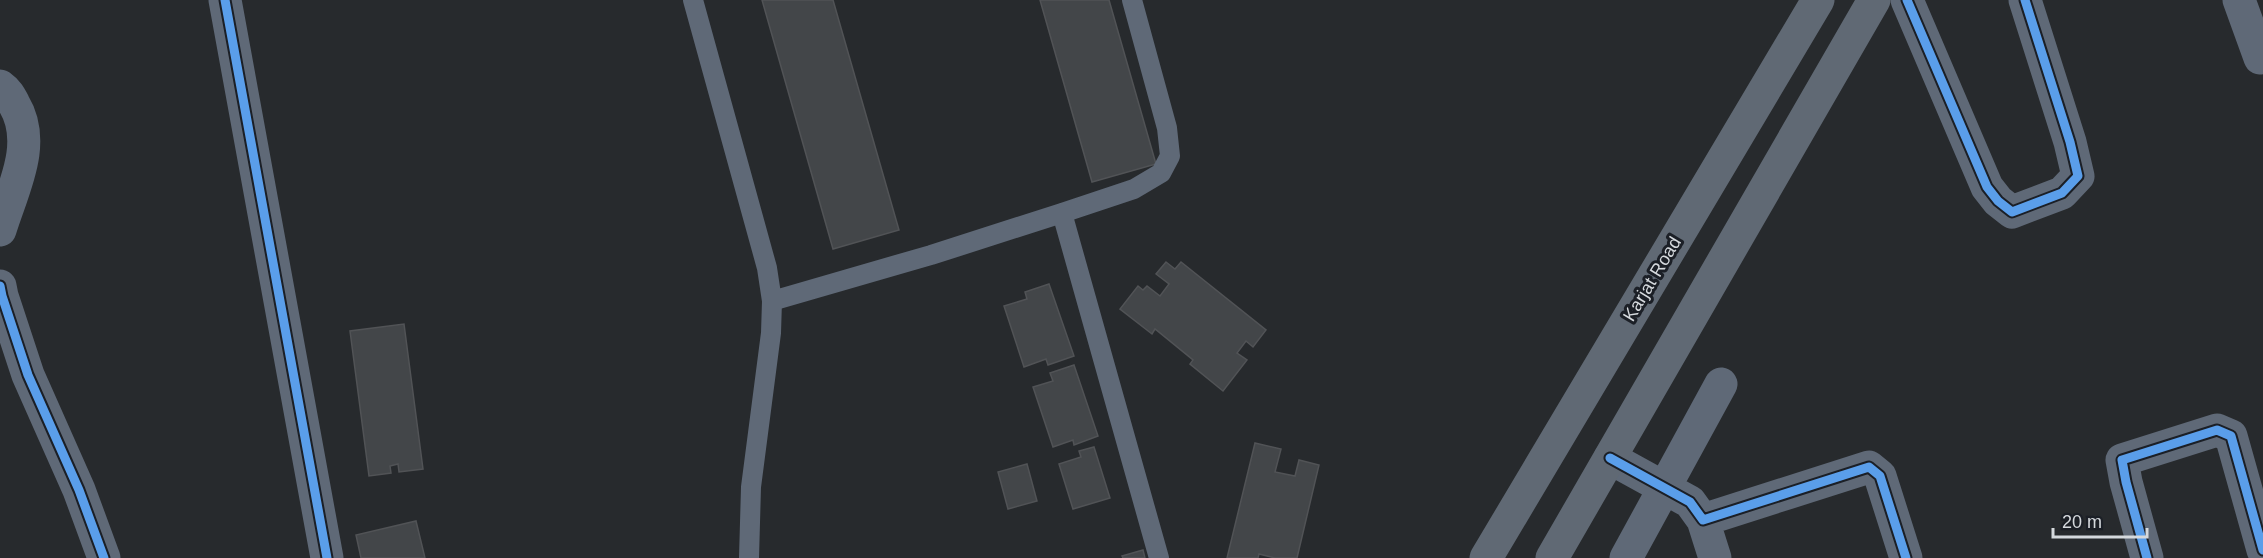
<svg xmlns="http://www.w3.org/2000/svg" width="2263" height="558" font-family="Helvetica,sans-serif">
  <rect width="100%" height="100%" fill="#272a2d"/>
  <path fill="#434649" stroke="#515356" stroke-width="1.5" d="M762 0H833L899 230 833 249Z
    M1040 0H1109L1156 164 1092 182Z
    M1166 262 1175 269 1181 262 1266 330 1253 347 1246 341 1237 353 1247 360 1223 391 1190 364 1193 360 1155 329 1152 334 1120 309 1138 286 1143 290 1147 286 1160 296 1169 284 1156 274Z
    M1049 284 1074 356 1048 365 1046 359 1024 367 1004 306 1027 299 1025 292Z
    M404 324 423 469 399 472 398 464 390 466 391 473 369 476 350 331Z
    M1074 365 1098 436 1074 445 1073 440 1053 447 1033 387 1053 381 1050 373Z
    M1255 443 1281 449 1275 472 1295 476 1299 460 1319 465 1297 558H1275L1259 554 1258 558H1227Z
    M1094 447 1110 498 1073 509 1059 464 1081 457 1079 451Z
    M1027 464 1037 501 1008 509 998 472Z
    M416 521 425 558H361L356 535Z
    M1143 550 1145 558H1123L1122 556Z"/>
  <g fill="none" stroke-linecap="round" stroke-linejoin="round">
    <path stroke="#5f6977" stroke-width="20" d="M693 0 767 268 772 301 771 333 751 487 749 558
      M1062 213 1159 558
      M772 301 931 255 1062 213 1134 189 1161 173 1170 156 1167 128 1132 0"/>
    <path stroke="#5f6977" stroke-width="33" d="M225 0 327 558
      M1907 0 1987 187 1998 201 2012 212 2062 193 2078 176 2070 142 2025 0
      M2239 0 2260 58
      M0 86C7 91 10 96 14 104 38 144 12 190 0 230
      M0 286 2 296 28 375 79 490 104 558
      M1610 458 1690 502 1703 520 1869 467 1880 476 1906 558
      M1703 520 1715 558
      M1626 558 1721 384
      M2147 558 2126 482 2122 460 2217 430 2231 436 2263 550"/>
    <path stroke="#606974" stroke-width="33" d="M1486 558 1818 0
      M1552 558 1874 0"/>
    <defs>
      <path id="cycleway" d="M225 0 327 558
        M1907 0 1987 187 1998 201 2012 212 2062 193 2078 176 2070 142 2025 0
        M0 286 2 296 28 375 79 490 104 558
        M1610 458 1690 502 1703 520 1869 467 1880 476 1906 558
        M2147 558 2126 482 2122 460 2217 430 2231 436 2263 550"/>
    </defs>
    <use href="#cycleway" stroke="#1b1f26" stroke-width="13"/>
    <use href="#cycleway" stroke="#5a9eea" stroke-width="9"/>
  </g>
  <g text-anchor="middle" stroke-width="6" stroke-linejoin="round" paint-order="stroke">
    <g font-size="18" fill="#d5d9dd" stroke="#1b1f26">
      <text transform="translate(1652 279) rotate(-59)" y="6">Karjat Road</text>
    </g>
  </g>
  <path d="M2053 528v9h94v-9" fill="none" stroke="#d5d9dd" stroke-width="3"/>
  <text x="2062" y="528" font-size="18" fill="#d5d9dd" stroke="#1b1f26" stroke-width="4.5" paint-order="stroke">20 m</text>
</svg>
